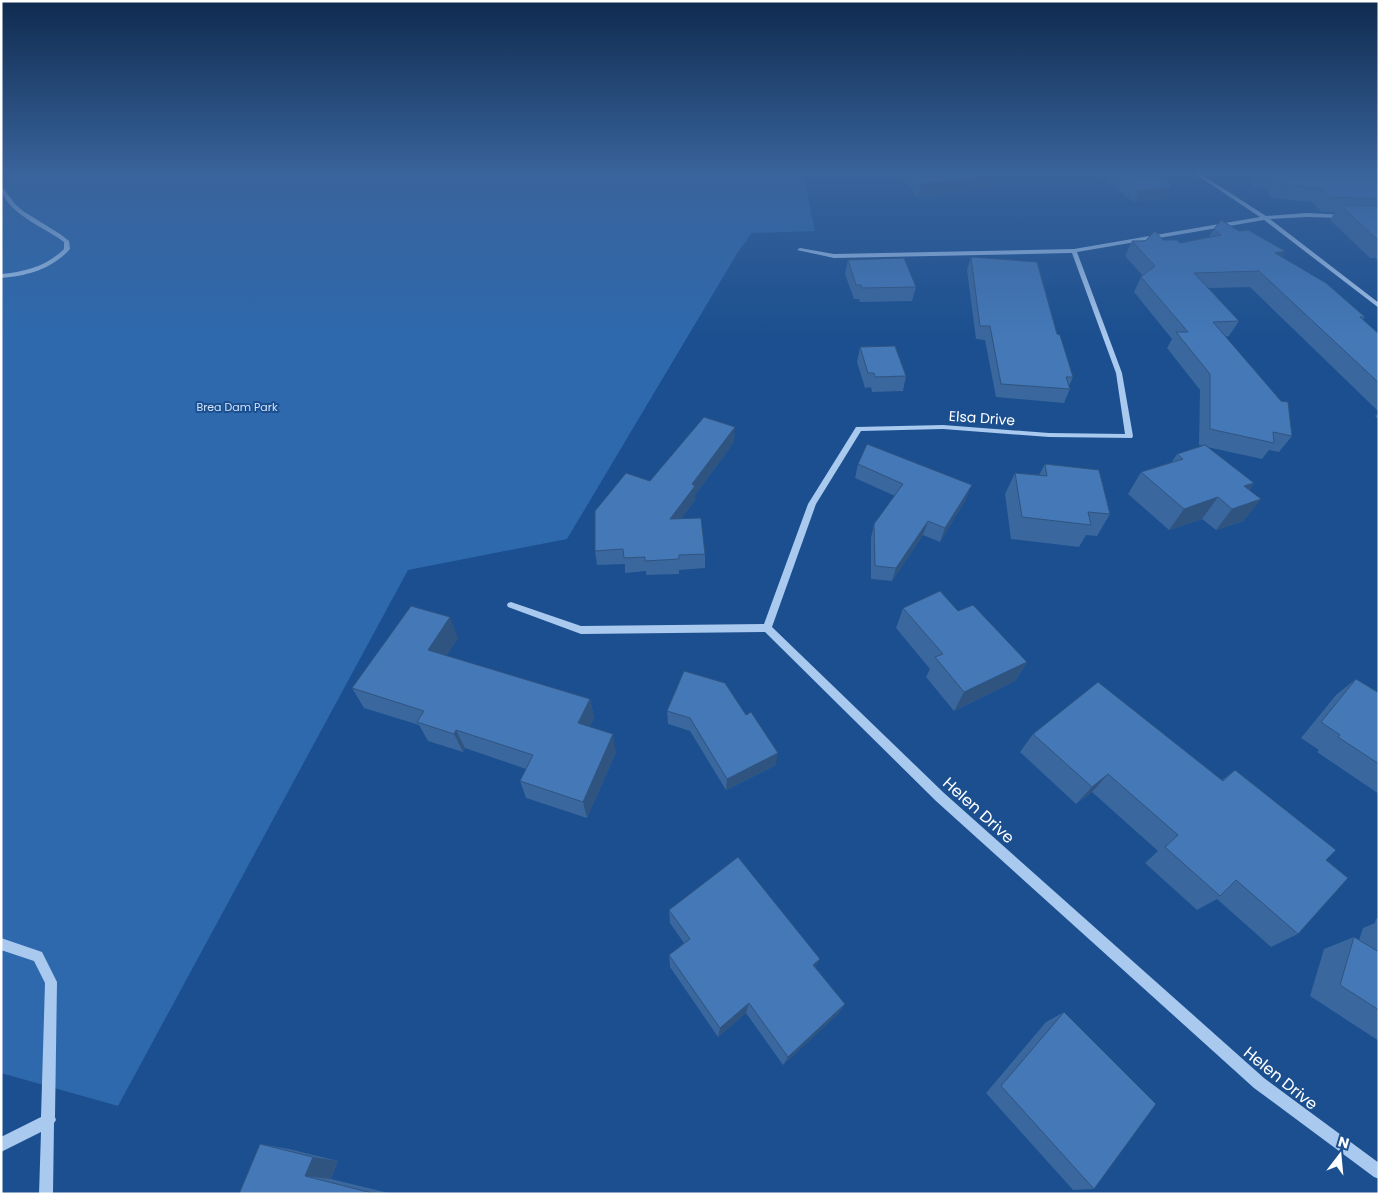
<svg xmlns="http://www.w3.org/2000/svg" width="1380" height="1195" font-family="Poppins,sans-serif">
  <rect width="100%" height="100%" fill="#1b4f8f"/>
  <path fill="#2e69ad" d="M1 171H892L898 178H804L815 231 752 233 738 252 567 539 408 570 118 1106 1 1073Z"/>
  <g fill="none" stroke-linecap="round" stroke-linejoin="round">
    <path fill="#a9c9ee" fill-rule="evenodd" d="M1191 171H1196L1266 216 1307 213 1346 215 1347 216 1344 218 1307 217 1270 219 1379 303V308L1264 220 1077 252 1122 373 1133 436 1132 438 1049 437 943 429 861 431 816 504 772 627 944 793 1264 1078 1379 1163V1179L1374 1177 1254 1088 936 801 765 632 581 634 508 607 507 605 508 603 511 602 581 626 764 624 808 504 856 427 943 425 1049 433 1125 434 1116 373 1072 253 834 258 797 250 800 248 834 254 1074 249 1260 217Z
      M1 185 15 204 23 211 60 234 69 241 70 249C52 269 27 276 1 278V274C25 272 47 266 64 249V242C46 228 1 211 1 185Z
      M1 938 42 952 57 982 55 1117 56 1120 54 1123 53 1194H39L41 1132 1 1152V1137L41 1117 45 983 34 961 1 950Z"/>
  </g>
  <path fill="#3a679d" d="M896 171H988L989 188 918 197Z
    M1100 171H1162L1172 187 1166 198 1134 202 1098 176Z
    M1255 171H1377L1379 172V261L1375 258H1370L1330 220 1335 212H1322L1312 202 1272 198 1265 188H1249L1256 173Z
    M1214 229 1281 256 1365 317 1363 320 1379 334V412L1250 287 1208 288 1239 321 1229 336 1225 337 1292 436 1279 452 1269 450 1262 459 1207 447 1254 483 1249 490 1261 499 1243 521 1216 530 1202 519 1169 530 1128 494 1141 472 1172 462 1177 454 1203 446 1199 445 1200 390 1167 348 1172 339 1134 292 1141 277 1143 276 1125 256 1132 241 1163 240 1180 243 1209 237Z
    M971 257 1057 334 1073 377 1069 386 1070 389 1064 403 996 397 985 340 976 339 967 270Z
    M848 260 916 287 912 301 860 302 859 299H854L845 274Z
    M860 347 906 376 903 391 872 392 871 387 865 388 857 362Z
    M1379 413V420L1375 416Z
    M734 442 695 495V500L681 519 705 554V568L679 570V574L646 575V571L625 573V564L597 565 595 551 650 481Z
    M858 464 966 499 940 542 923 535 892 581 871 579V538L874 524 895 496 855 478Z
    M1045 464 1110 514 1097 536 1086 535 1079 547 1011 539 1005 494 1015 473 1039 475Z
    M903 608 958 611 1027 662 1015 681 954 711 926 677 930 669 896 628Z
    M458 638 446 656 590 699 594 718 589 727 616 752 587 818 526 798 520 781 526 769 465 748 463 752 428 741 419 725 364 708 352 688Z
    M684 671 776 765 726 790 690 731 668 724 667 711Z
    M1356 679 1379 693V794L1317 752 1319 750 1301 738 1336 695Z
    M1033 734 1222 780 1235 770 1326 860 1298 934 1271 947 1217 899 1197 910 1145 863 1158 851 1092 792 1076 804 1020 752Z
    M669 910 815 967 845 1004 838 1014 783 1065 746 1013 718 1037 670 967 669 955 684 943 670 923Z
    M1379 917V1041L1310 996 1324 949 1354 937 1359 940 1363 928 1375 923 1376 919Z
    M1064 1012 1094 1189 1073 1190 986 1093 1046 1022Z
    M260 1144 289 1149 338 1161 331 1179 393 1194H239Z"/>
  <path fill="#305480" d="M993 175 989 188 918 197 920 184Z
    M1172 187 1166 198 1134 202 1139 191Z
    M1285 251 1275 266V253Z
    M735 427 734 442 695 495V500L670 534V519L692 484Z
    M1254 483 1237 504 1244 486Z
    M972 485 966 499 940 542 945 528Z
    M1218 497 1202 519 1169 530 1184 509Z
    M1261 499 1243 521 1216 530 1232 509Z
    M928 521 923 535 892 581 896 568Z
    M450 617 458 638 437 670 428 650Z
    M1027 662 1015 681 954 711 964 692Z
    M590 699 594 718 582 742 578 723Z
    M456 730 465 748 463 752 454 734Z
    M613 734 616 752 587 818 583 802Z
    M778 753 776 765 726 790 727 779Z
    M1108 774 1092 792 1076 804 1092 787Z
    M820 959 814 970 813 965Z
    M749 1003 746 1013 718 1037 720 1028Z
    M845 1004 838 1014 783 1065 788 1057Z
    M313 1157 338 1161 331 1179 305 1176Z"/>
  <path fill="#4478b7" stroke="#305480" d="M910 171H988L993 175 920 184Z
    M1111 171H1162L1172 187 1139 191Z
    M1258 171H1377L1379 172V199L1331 197 1321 188 1280 184 1273 174 1256 173Z
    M1340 205 1379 206V241Z
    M1221 220 1239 231 1248 230 1285 251 1275 253 1326 283 1365 317H1360L1379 334V383L1259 271 1194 273 1239 321 1213 322 1281 401 1288 402 1292 436 1273 432 1274 443 1210 429V374L1176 332H1188L1141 277 1155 266 1132 241H1145L1155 231 1163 240H1177L1180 243 1221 235 1214 229Z
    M971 257 1037 262 1057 334 1060 335 1073 377H1066L1070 389 1001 384 990 326H980Z
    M904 258 916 287 862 288 861 285H856L848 260Z
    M895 346 906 376 875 377 874 373H868L860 347Z
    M704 417 735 427 692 484 695 486 670 519 701 518 705 554 679 555V559L645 561V557L624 558 623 549 595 551V511L626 473 650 481Z
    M867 444 972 485 945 528 928 521 896 568 875 566 874 524 903 484 858 464Z
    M1205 445 1254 483 1244 486 1261 499 1232 509 1218 497 1184 509 1141 472 1183 459 1177 454Z
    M1045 464 1099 470 1110 514 1088 512 1091 525 1022 517 1015 473 1047 476Z
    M940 591 958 611 973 605 1027 662 964 692 935 657 943 654 903 608Z
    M411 606 450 617 428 650 590 699 578 723 613 734 583 802 520 781 533 755 456 730 454 734 417 722 424 711 352 688Z
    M684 671 725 683 746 715 751 712 778 753 727 779 690 718 667 711Z
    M1356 679 1379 693V764L1338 737 1340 735 1321 722Z
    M1098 682 1223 781 1235 770 1336 850 1326 860 1348 878 1298 934 1236 880 1220 896 1165 847 1178 835 1108 774 1092 787 1033 734Z
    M738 857 820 959 813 965 845 1004 788 1057 749 1003 720 1028 669 955 690 939 669 910Z
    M1354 937 1379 952V1010L1340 985Z
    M1064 1012 1156 1104 1094 1189 1001 1086Z
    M260 1144 313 1157 305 1176 376 1194H239Z"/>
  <linearGradient id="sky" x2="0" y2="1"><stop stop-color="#0f2b4f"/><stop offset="0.51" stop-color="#39639b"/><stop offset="1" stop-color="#39639b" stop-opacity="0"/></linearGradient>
  <rect width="1380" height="338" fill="url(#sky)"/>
  <g text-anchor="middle" stroke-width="4" stroke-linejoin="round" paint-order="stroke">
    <g font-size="11" fill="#cfe3fa" stroke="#1b4f8f">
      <text x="237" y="411">Brea Dam Park</text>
    </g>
    <g font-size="14" fill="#fff" stroke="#1b4f8f">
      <text transform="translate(982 418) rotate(4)" y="5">Elsa Drive</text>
    </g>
    <g font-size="16" fill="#fff" stroke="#1b4f8f">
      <text transform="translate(979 810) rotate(42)" y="6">Helen Drive</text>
      <text transform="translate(1281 1078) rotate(39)" y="6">Helen Drive</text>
    </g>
  </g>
  <rect width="1380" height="1195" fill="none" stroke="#ffffff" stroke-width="5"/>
  <g transform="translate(1340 1155) rotate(16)" stroke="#1b4f8f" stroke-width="4" paint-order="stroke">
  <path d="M0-4L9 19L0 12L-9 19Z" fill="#ffffff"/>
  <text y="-8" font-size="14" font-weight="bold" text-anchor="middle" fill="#ffffff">N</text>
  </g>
</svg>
